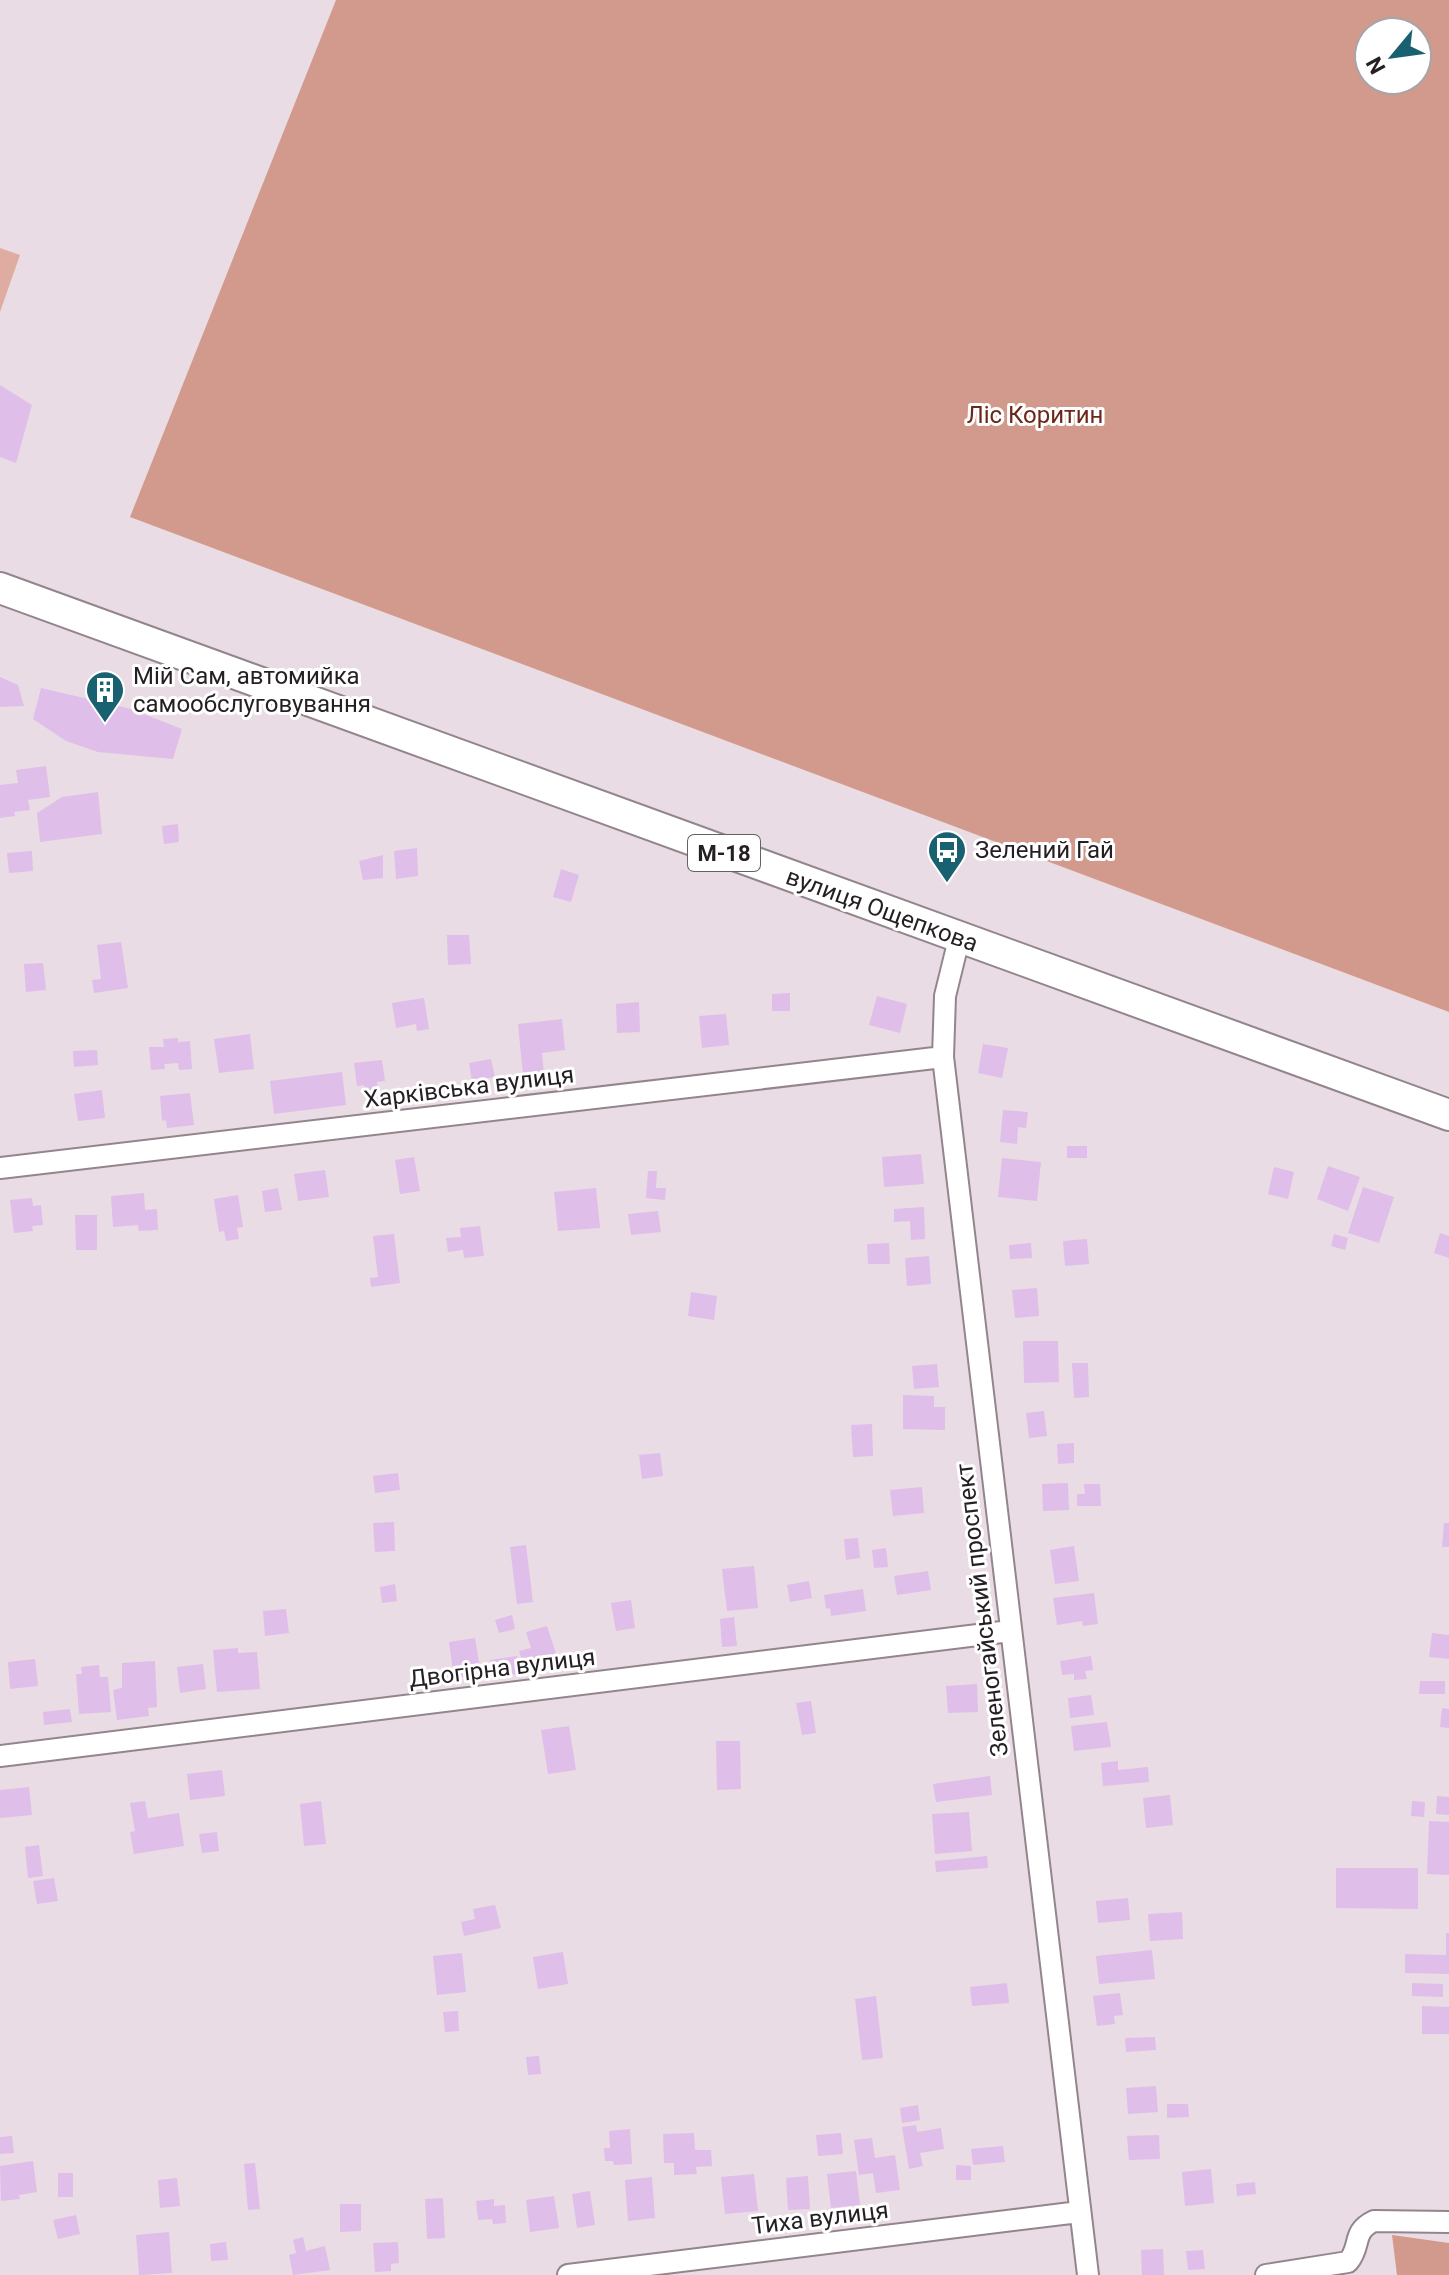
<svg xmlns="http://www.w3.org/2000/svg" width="1449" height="2275" viewBox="0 0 1449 2275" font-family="Roboto,sans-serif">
  <rect width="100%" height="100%" fill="#eadce4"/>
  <path fill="#dfaca1" d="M0,248L20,255L0,312Z"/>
  <path fill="#d29a8d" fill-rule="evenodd" d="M336,0H1449V1012L130,517ZM1417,32V80H1369V32Z
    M1392,2235L1449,2243V2275H1397Z"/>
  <path fill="#dfbeea" d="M0,385L32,405L16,463L0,457Z
    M0,677L18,685L24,706L0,707Z
    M41,688L131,709L182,729L173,759L98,752L66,741L33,719Z
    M46,766L50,797L28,800L30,810L14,812L15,816L0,818V785L18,783L16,770Z
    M98,792L102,834L40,842L37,813L62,797Z
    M178,824L179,842L164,844L162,826Z
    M417,848L418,876L396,879L394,851Z
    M32,851L33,871L9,873L7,853Z
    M383,855V878L363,880L359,861Z
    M561,869L579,875L571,902L553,897Z
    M447,935H469L471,964L448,965Z
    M121,942L128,988L94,993L92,980L101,979L97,945Z
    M43,963L46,990L26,992L24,964Z
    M790,993V1011H772V994Z
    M877,996L907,1004L900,1033L869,1025Z
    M424,998L429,1029L417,1031L416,1024L396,1028L392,1003Z
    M639,1002L640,1032L617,1033L616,1004Z
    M726,1014L729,1045L702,1048L699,1016Z
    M562,1019L565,1050L542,1053L544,1073L523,1075L518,1024Z
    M250,1034L254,1069L219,1073L214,1039Z
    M178,1038V1042L190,1041L192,1069L179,1070L178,1063L164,1064L165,1069L151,1070L149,1047H164L163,1039Z
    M983,1044L1008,1048L1002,1078L978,1073Z
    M97,1050L98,1065L74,1067L73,1051Z
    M491,1059L495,1077L472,1081L469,1063Z
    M382,1060L385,1081L377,1082L378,1091L366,1093L364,1085L357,1086L354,1063Z
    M342,1072L346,1105L274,1114L270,1081Z
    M102,1090L105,1118L78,1121L74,1094Z
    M190,1093L194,1125L167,1128L166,1120L162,1121L160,1096Z
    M1003,1110L1028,1112L1026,1128L1018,1127L1017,1144L1000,1142Z
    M1067,1146H1087V1158H1067Z
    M921,1154L924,1184L884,1187L882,1157Z
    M414,1157L420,1191L400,1194L395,1160Z
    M1002,1158L1041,1162L1037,1201L998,1197Z
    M1328,1166L1360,1177L1348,1211L1317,1199Z
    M1274,1167L1294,1172L1288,1199L1268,1194Z
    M325,1170L329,1197L298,1201L294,1174Z
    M648,1171H657L656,1188H666L665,1200L646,1198Z
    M1363,1187L1394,1197L1379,1243L1348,1233Z
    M278,1188L282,1210L265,1212L262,1191Z
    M596,1188L600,1228L558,1231L554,1192Z
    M144,1193L145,1210L157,1209L158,1230L139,1231L138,1225L113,1227L111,1196Z
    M238,1195L243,1227L237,1228L239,1239L226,1241L224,1231L219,1232L214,1199Z
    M32,1198L33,1206L41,1205L43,1225L32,1226L33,1231L14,1233L10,1200Z
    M924,1207L925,1239L911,1240L910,1221L894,1222V1209Z
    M658,1211L661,1232L631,1235L628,1214Z
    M75,1215H97V1250H76Z
    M480,1226L484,1256L464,1258L463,1250L448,1252L446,1238L461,1237L460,1228Z
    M1440,1233L1449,1236V1258L1434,1253Z
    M394,1234L400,1283L371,1287L370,1278L378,1277L373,1236Z
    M1334,1234L1348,1238L1345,1250L1331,1246Z
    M1087,1239L1089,1264L1065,1266L1063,1241Z
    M889,1243L890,1264H868L867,1244Z
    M1031,1243L1032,1258L1010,1259L1009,1245Z
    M929,1256L931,1284L907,1286L905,1258Z
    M1037,1288L1039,1316L1015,1318L1012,1290Z
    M691,1292L717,1296L714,1320L688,1316Z
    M1023,1341H1058L1059,1382L1024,1383Z
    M1072,1363H1088L1089,1397L1074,1398Z
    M937,1364L939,1387L914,1389L912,1366Z
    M903,1395L934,1396V1407H945V1430L903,1429Z
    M1044,1411L1047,1436L1029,1438L1026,1413Z
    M872,1424L873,1456L853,1457L851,1425Z
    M1074,1443V1463L1058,1464L1057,1444Z
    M660,1453L663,1476L642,1479L639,1455Z
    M398,1473L400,1490L375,1493L373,1476Z
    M1068,1483L1069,1510L1043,1511L1042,1484Z
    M1084,1484H1100L1101,1506H1077V1494H1085Z
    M922,1487L924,1513L893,1516L890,1490Z
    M394,1522L395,1551L375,1552L373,1523Z
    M1444,1523H1449V1547H1442Z
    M858,1538L860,1558L846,1560L844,1539Z
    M526,1545L533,1602L517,1604L510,1547Z
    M1074,1546L1079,1581L1055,1584L1050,1550Z
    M886,1548L888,1567L874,1568L872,1550Z
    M754,1566L758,1608L727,1611L722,1569Z
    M928,1571L931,1590L897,1595L894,1576Z
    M809,1581L812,1598L790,1602L787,1585Z
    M395,1584L397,1601L382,1603L380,1587Z
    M863,1589L866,1611L831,1616L830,1608L826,1609L824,1595Z
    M1094,1593L1098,1624L1083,1626L1082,1621L1057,1625L1053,1598Z
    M631,1600L635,1628L616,1631L611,1603Z
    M286,1609L289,1633L265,1636L263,1611Z
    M512,1615L515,1629L499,1633L495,1620Z
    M734,1617L737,1646L722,1647L720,1619Z
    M547,1626L558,1660L525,1670L519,1651L531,1648L526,1632Z
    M1432,1633L1449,1635V1659L1429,1657Z
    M475,1638L481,1674L454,1678L449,1642Z
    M238,1648V1653L257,1652L260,1689L217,1692L213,1650Z
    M517,1656L519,1674L493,1678L490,1660Z
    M1091,1656L1093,1670L1085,1671L1087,1679L1074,1680V1674L1062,1675L1060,1661Z
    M35,1659L38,1686L10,1689L8,1662Z
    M155,1661L157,1707L148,1708L149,1716L117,1720L113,1690L122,1688V1663Z
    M203,1664L206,1689L180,1693L177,1667Z
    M99,1665L100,1677H108L111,1712L79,1714L76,1674H82L81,1667Z
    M1420,1681H1445V1694H1419Z
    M977,1684L978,1712L948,1713L946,1686Z
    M1091,1695L1094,1715L1070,1718L1068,1698Z
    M811,1701L816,1733L802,1735L796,1703Z
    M1442,1708L1449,1709V1728L1440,1727Z
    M70,1709L72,1722L44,1725L43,1712Z
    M1107,1722L1111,1747L1074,1751L1071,1726Z
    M569,1726L576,1770L548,1774L541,1730Z
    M716,1741H740L741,1789L717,1790Z
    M1118,1761V1770L1148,1767L1149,1782L1103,1786L1101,1763Z
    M222,1770L225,1796L190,1800L187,1774Z
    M990,1776L992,1795L936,1802L933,1784Z
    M29,1787L32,1815L0,1818V1790Z
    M1170,1795L1173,1825L1146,1828L1143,1798Z
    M1437,1796L1449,1797V1815L1436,1814Z
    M145,1801L148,1818L179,1813L184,1846L134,1854L130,1832L135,1831L130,1803Z
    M321,1801L326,1844L304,1846L300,1804Z
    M1412,1801L1425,1802L1424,1817L1411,1816Z
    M969,1812L972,1851L935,1854L932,1814Z
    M1429,1821L1449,1822V1875L1427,1874Z
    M217,1832L219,1851L202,1853L199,1834Z
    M39,1845L43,1876L28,1878L25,1847Z
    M987,1856L988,1868L936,1872L935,1861Z
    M1336,1868H1418V1909L1336,1908Z
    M54,1878L58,1901L37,1904L33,1881Z
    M1128,1898L1130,1920L1098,1923L1096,1901Z
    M495,1905L501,1928L464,1936L461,1922L475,1919L473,1909Z
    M1182,1912L1183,1939L1150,1941L1148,1914Z
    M1446,1933H1449V1974L1405,1973V1954L1446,1955Z
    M1152,1950L1155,1979L1099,1984L1096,1956Z
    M563,1952L568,1984L538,1989L533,1957Z
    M462,1953L466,1992L437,1995L433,1956Z
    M1007,1983L1009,2003L972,2006L970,1987Z
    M1412,1983L1443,1984V1997L1412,1996Z
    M1120,1993L1123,2015L1114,2016L1115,2024L1097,2026L1093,1996Z
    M876,1996L883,2058L862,2060L855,1999Z
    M1422,2006L1449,2007V2034H1422Z
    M458,2011L459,2031L445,2032L443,2012Z
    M1155,2037L1156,2050L1126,2052L1125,2038Z
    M539,2056L541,2074L528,2075L526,2057Z
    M1156,2086L1158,2112L1128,2114L1126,2088Z
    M1167,2104H1188L1189,2117L1167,2118Z
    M918,2105L920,2120L902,2123L900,2108Z
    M916,2125L917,2132L941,2128L944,2149L920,2153L923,2166L909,2169L902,2127Z
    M630,2129L632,2164L614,2165L613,2161H605L604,2148H610L609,2131Z
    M694,2133L695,2150H711L712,2166L696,2167L697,2174L674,2175V2163H664L663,2134Z
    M841,2133L843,2154L818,2156L816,2135Z
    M1159,2135L1160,2159L1129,2160L1127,2136Z
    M12,2136L14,2153L0,2154V2137Z
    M872,2138L875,2158L895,2155L900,2190L876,2193L873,2173L859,2175L854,2140Z
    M1003,2146L1005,2162L973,2165L971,2149Z
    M33,2161L37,2192L19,2195L20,2199L1,2201L0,2166Z
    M255,2163L260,2209L248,2210L244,2164Z
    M956,2165L971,2166V2180H956Z
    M1211,2169L1214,2203L1185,2206L1182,2172Z
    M856,2171L860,2205L831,2208L827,2174Z
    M58,2173H73V2197H58Z
    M754,2174L758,2211L725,2214L721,2177Z
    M808,2176L810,2209L788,2210L786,2178Z
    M652,2177L655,2218L628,2221L625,2180Z
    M177,2178L180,2206L160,2208L158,2180Z
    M1255,2182L1256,2194L1237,2196L1236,2184Z
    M590,2191L595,2225L577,2228L572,2194Z
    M554,2196L559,2228L530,2232L526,2200Z
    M443,2198L445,2238L427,2239L425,2199Z
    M494,2199V2206L505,2205L506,2223L493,2224L492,2219L478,2220L476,2201Z
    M340,2204H361V2231L340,2232Z
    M76,2215L80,2234L58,2239L53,2220Z
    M169,2232L172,2273L139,2275L136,2235Z
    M303,2237L306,2251L325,2246L330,2270L293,2275L289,2255L296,2253L293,2240Z
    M226,2242L228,2260L211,2261L210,2244Z
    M398,2242L399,2263L391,2264V2271L375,2272L373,2243Z
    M1163,2249L1164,2275H1142L1141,2250Z
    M1203,2250L1205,2269L1188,2270L1186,2251Z"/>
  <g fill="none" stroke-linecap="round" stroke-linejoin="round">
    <defs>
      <path id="minor" d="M959,939L945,996L943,1057L1088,2275
        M0,1168L943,1057
        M0,1756L1010,1631
        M568,2275L1079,2212
        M1266,2275L1348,2262C1362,2246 1351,2232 1374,2221L1449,2222"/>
      <path id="highway" d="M0,588L1449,1115"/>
    </defs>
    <use href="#minor" stroke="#92858c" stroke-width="24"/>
    <use href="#highway" stroke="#92858c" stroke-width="34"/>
    <use href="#minor" stroke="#fff" stroke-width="20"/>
    <use href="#highway" stroke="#fff" stroke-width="30"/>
  </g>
  <defs>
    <symbol id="building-pin" viewBox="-11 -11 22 30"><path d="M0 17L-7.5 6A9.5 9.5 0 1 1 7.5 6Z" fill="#196071" stroke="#fff"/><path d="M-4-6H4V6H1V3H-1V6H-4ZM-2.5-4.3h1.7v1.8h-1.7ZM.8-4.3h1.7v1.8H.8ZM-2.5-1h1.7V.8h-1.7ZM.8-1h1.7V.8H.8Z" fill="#fff"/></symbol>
    <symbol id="bus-pin" viewBox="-11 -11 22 30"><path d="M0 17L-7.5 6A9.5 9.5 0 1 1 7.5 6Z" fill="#196071" stroke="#fff"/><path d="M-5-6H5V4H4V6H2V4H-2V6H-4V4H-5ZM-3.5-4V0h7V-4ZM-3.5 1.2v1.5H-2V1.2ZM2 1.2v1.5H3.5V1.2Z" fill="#fff"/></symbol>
  </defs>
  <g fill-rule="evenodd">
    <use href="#building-pin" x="83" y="668" width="44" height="60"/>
    <use href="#bus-pin" x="925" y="828" width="44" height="60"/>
  </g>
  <g text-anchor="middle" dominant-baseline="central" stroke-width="6" stroke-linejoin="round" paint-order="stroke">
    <rect fill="#fff" stroke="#666264" stroke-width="2" x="688" y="835" width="72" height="36" rx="6"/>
    <g font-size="22" font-weight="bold" fill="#241f22">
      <text x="724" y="853">М-18</text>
    </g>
    <g font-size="24" fill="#6b2719" stroke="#fff">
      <text x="1035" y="415">Ліс Коритин</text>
    </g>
    <g font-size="24" fill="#241f22" stroke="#fff" text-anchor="start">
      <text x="133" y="676">Мій Сам, автомийка<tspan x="133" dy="28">самообслуговування</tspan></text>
      <text x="975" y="850">Зелений Гай</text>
    </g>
    <g font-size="24" fill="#241f22" stroke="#fff">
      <text transform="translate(882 910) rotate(20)">вулиця Ощепкова</text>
      <text transform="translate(469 1087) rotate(-7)">Харківська вулиця</text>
      <text transform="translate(982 1610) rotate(-97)">Зеленогайський проспект</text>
      <text transform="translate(502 1668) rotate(-7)">Двогірна вулиця</text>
      <text transform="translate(820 2218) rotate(-7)">Тиха вулиця</text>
    </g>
  </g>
  <g transform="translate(1393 56) rotate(241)"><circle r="38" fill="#ffffff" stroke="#a7a5a7" stroke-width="2"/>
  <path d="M0-6L14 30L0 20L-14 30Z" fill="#196071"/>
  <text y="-12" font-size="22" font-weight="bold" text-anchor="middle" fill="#241f22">N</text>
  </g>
</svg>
